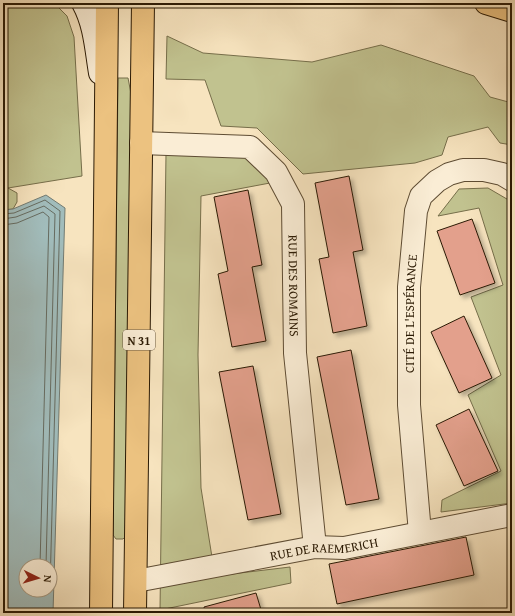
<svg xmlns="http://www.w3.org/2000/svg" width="515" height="616" viewBox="0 0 515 616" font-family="'Gentium Book Plus',serif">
  <defs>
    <filter id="shadow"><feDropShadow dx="3.5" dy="3.5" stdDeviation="2" flood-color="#0004"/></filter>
  </defs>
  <rect width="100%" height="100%" fill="#f7e4bf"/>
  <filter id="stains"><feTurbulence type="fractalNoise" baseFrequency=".005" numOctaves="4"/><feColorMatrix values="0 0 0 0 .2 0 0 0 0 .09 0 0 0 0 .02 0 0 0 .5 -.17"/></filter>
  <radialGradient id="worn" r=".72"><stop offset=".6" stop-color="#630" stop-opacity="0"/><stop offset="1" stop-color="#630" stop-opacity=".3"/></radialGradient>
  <path fill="#c1c28f" stroke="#766e4a" d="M3,3H54L67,16L74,37L82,176L8,188L17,193V202L13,209L3,210Z
    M167,36L203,53L312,62L381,45L474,76L490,97L512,103V145L500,143L488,127L448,137L442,155L415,163L303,174L257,128L221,126L205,80L166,79Z
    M118,78H128L132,99L126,536L123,539H116L113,535Z
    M166,153L248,155L270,177V183L201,196L198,355L201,488L215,576L290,567L291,583L160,610Z
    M488,188L512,202V503L441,512L442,500L501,471L468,395L501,375L471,297L503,285L479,208L438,216L459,189Z"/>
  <path fill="#a1bcbb" stroke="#727b72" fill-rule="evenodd" d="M46,195L65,208L53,613H3V210L13,209ZM26,566H50V590H26Z"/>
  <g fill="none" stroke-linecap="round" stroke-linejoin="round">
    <path stroke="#666b60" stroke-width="1" d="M3,214L14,213L45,200L60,211L50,588
      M3,219L16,217L44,206L55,214L46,566
      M3,225L17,223L43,212L49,217L40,566"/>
  </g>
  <path fill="#e3a08c" stroke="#2b1a04" filter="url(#shadow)" d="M349,176L363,250L353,252L367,326L333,333L319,259L329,257L315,183Z
    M248,190L262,265L252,267L266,341L232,347L218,274L228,271L214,197Z
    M472,219L495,283L460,295L437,231Z
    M464,316L492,378L459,393L431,332Z
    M351,350L379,499L346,505L317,357Z
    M253,366L281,514L248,520L219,372Z
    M469,409L498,471L464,486L436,425Z
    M466,537L474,575L337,604L329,564Z
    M256,593L262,613H205L204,607Z"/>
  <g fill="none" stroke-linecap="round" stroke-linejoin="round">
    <defs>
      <g id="street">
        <path id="s1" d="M141,143L250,147L276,172L293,204L295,353L315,547"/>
        <path id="s2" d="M420,533L409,405V287L416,211L421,196L437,181L449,174L463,170H484L502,174L512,180"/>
        <path id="s3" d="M136,581L315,547L344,548L512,515"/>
      </g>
      <path id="secondary" d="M83,3C95,25 96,49 100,73"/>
      <path id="primary" d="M101,613L107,3
        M135,613L143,3"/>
      <path id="highway" d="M486,3L512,11"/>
    </defs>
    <use href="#street" stroke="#5e4c33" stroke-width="24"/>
    <use href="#secondary" stroke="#2b1a04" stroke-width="24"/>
    <use href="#primary" stroke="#2b1a04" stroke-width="24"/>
    <use href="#highway" stroke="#2b1a04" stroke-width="24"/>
    <use href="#street" stroke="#faedd5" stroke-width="22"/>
    <use href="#secondary" stroke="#faedd5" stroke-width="22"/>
    <use href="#primary" stroke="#ecc280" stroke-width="22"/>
    <use href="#highway" stroke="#ecc280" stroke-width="22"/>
  </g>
  <g text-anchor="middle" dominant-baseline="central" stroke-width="3.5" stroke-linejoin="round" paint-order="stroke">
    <rect fill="#faedd5" stroke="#695943" stroke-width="1" x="123" y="330" width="32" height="20" rx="3"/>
    <g font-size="12" font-weight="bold" fill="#2b1a04">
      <text x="139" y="340">N 31</text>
    </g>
    <g font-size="13" fill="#2b1a04" stroke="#faedd5">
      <text stroke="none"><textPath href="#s1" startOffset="263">RUE DES ROMAINS</textPath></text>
      <text stroke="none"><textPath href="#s2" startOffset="220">CITÉ DE L'ESPÉRANCE</textPath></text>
      <text stroke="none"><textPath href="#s3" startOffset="191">RUE DE RAEMERICH</textPath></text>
    </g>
  </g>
  <rect width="515" height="616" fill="none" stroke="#f7e4bf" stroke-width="16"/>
  <rect x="4" y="4" width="507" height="608" fill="none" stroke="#2b1a04" stroke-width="2"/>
  <rect x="8" y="8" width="499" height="600" fill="none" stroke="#2b1a04"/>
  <g transform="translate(38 578) rotate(95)"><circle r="19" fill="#faedd5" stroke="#a79981"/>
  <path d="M0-3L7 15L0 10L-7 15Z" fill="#8f2418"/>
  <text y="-6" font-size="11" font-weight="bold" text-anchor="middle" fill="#2b1a04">N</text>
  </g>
  <rect width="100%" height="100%" filter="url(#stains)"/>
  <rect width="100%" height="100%" fill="url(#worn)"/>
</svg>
